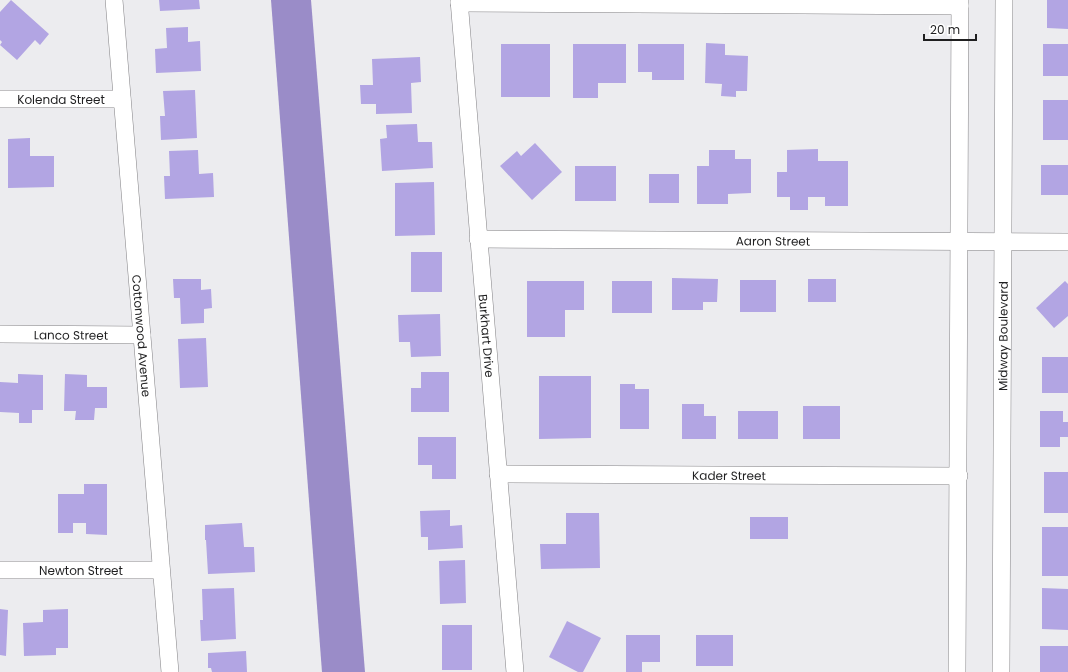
<svg xmlns="http://www.w3.org/2000/svg" width="1068" height="672" viewBox="0 0 1068 672" font-family="Poppins,sans-serif">
  <rect width="100%" height="100%" fill="#ececef"/>
  <path fill="#9a8cc8" d="M271,0H311L365,672H322Z"/>
  <path fill="#b2a5e3" d="M11,0L49,34L40,45L35,40L17,60L0,45L2,42L0,40V12Z
    M159,0H199L200,9L160,11Z
    M1047,0H1068V29L1047,28Z
    M188,27V42L200,41L201,71L156,73L155,49L167,48L166,28Z
    M706,43L725,44V55L748,56L747,91H736V97L721,96L722,84L705,83Z
    M501,44H550V97H501Z
    M573,44H626V83H598V98H573Z
    M638,44H684V80H652V72H638Z
    M1043,44H1068V76H1043Z
    M420,57L421,82L411,83L412,113L376,114V104H361L360,85H373L372,59Z
    M195,90L197,138L161,140L160,116H165L163,91Z
    M1043,100H1068V140H1043Z
    M417,124L418,142H432L433,168L382,171L380,139L387,138L386,125Z
    M30,138V156H54V187L8,188V139Z
    M535,143L562,172L532,200L500,166L517,151L521,156Z
    M818,149V161H848V206H825V197H808V210H790V197H777V172H787V150Z
    M198,150L199,174L213,173L214,197L165,199L164,176H170L169,151Z
    M709,150H735V159H751V193L728,194V204H697V166H709Z
    M1041,165H1068V195H1041Z
    M575,166H616V201H575Z
    M649,174H679V203H649Z
    M434,182L435,235L395,236V183Z
    M411,252H442V292H411Z
    M672,278L718,279L717,302H703V310H672Z
    M173,279H201V290L211,289L212,308L204,309V323L181,324L180,298H174Z
    M808,279H836V302H808Z
    M740,280H776V312H740Z
    M527,281H584V310H565V337H527Z
    M612,281H652V313H612Z
    M1065,281L1068,284V316L1054,328L1036,308Z
    M440,314L441,356L411,357L410,342H399L398,315Z
    M206,338L208,387L180,388L178,339Z
    M1042,357H1068V393H1042Z
    M421,372H449V412H411V388H421Z
    M18,374L43,375V410H32V423H19V413L0,412V382L18,383Z
    M65,374L87,375V387H107V408H95L94,420H75L76,411H64Z
    M539,376H591V438L539,439Z
    M620,384H635V389H649V429H620Z
    M682,404H704V416H716V439H682Z
    M803,406H840V439H803Z
    M738,411H778V439H738Z
    M1040,411H1063V422H1068V437H1060V447H1040Z
    M418,437H456V479H432V465H418Z
    M1044,472H1068V513H1044Z
    M84,484H107V535L86,534V523H73V533H58V494H84Z
    M450,510V526L462,525L463,548L428,550V537H421L420,511Z
    M566,513H599L600,568L541,569L540,544H566Z
    M750,517H788V539H750Z
    M242,523L244,547H254L255,572L208,574L206,540H205V525Z
    M1042,527H1068V576H1042Z
    M465,560L466,603L440,604L439,561Z
    M234,588L236,639L201,641L200,620H203L202,589Z
    M1042,588L1068,589V630L1042,629Z
    M0,609L8,610L6,656L0,655Z
    M68,609V648H56V655L24,656L23,623L43,622V610Z
    M567,621L601,638L583,672H578L549,657Z
    M442,625H472V670H442Z
    M626,635H660V662H642V672H626Z
    M696,635H733V666H696Z
    M1040,646H1068V672H1040Z
    M246,651L247,672H212L211,668H208V653Z"/>
  <g fill="none" stroke-linecap="round" stroke-linejoin="round">
    <defs>
      <g id="minor">
        <path id="s1" d="M114,0L170,672"/>
        <path id="s2" d="M459,0L515,672"/>
        <path d="M459,3L960,6"/>
        <path id="s3" d="M0,99H122"/>
        <path id="s4" d="M478,239L1068,242"/>
        <path id="s5" d="M0,334L142,335"/>
        <path id="s6" d="M498,474L959,476"/>
        <path id="s7" d="M0,570H161"/>
        <path d="M957,672L960,0"/>
        <path id="s8" d="M1001,672L1004,0"/>
      </g>
    </defs>
    <use href="#minor" stroke="#828184" stroke-width="18"/>
    <use href="#minor" stroke="#fff" stroke-width="17"/>
  </g>
  <g text-anchor="middle" dominant-baseline="central" stroke-width="4" stroke-linejoin="round" paint-order="stroke">
    <g font-size="12" fill="#1f1f20" stroke="#fff">
      <text stroke="none"><textPath href="#s3" startOffset="61">Kolenda Street</textPath></text>
      <text stroke="none"><textPath href="#s4" startOffset="295">Aaron Street</textPath></text>
      <text stroke="none"><textPath href="#s5" startOffset="71">Lanco Street</textPath></text>
      <text stroke="none"><textPath href="#s1" startOffset="337">Cottonwood Avenue</textPath></text>
      <text stroke="none"><textPath href="#s2" startOffset="337">Burkhart Drive</textPath></text>
      <text stroke="none"><textPath href="#s8" startOffset="336">Midway Boulevard</textPath></text>
      <text stroke="none"><textPath href="#s6" startOffset="231">Kader Street</textPath></text>
      <text stroke="none"><textPath href="#s7" startOffset="81">Newton Street</textPath></text>
    </g>
  </g>
  <path d="M924 34v6h52v-6" fill="none" stroke="#1f1f20" stroke-width="2"/>
  <text x="930" y="34" font-size="12" fill="#1f1f20" stroke="#ffffff" stroke-width="3" paint-order="stroke">20 m</text>
</svg>
